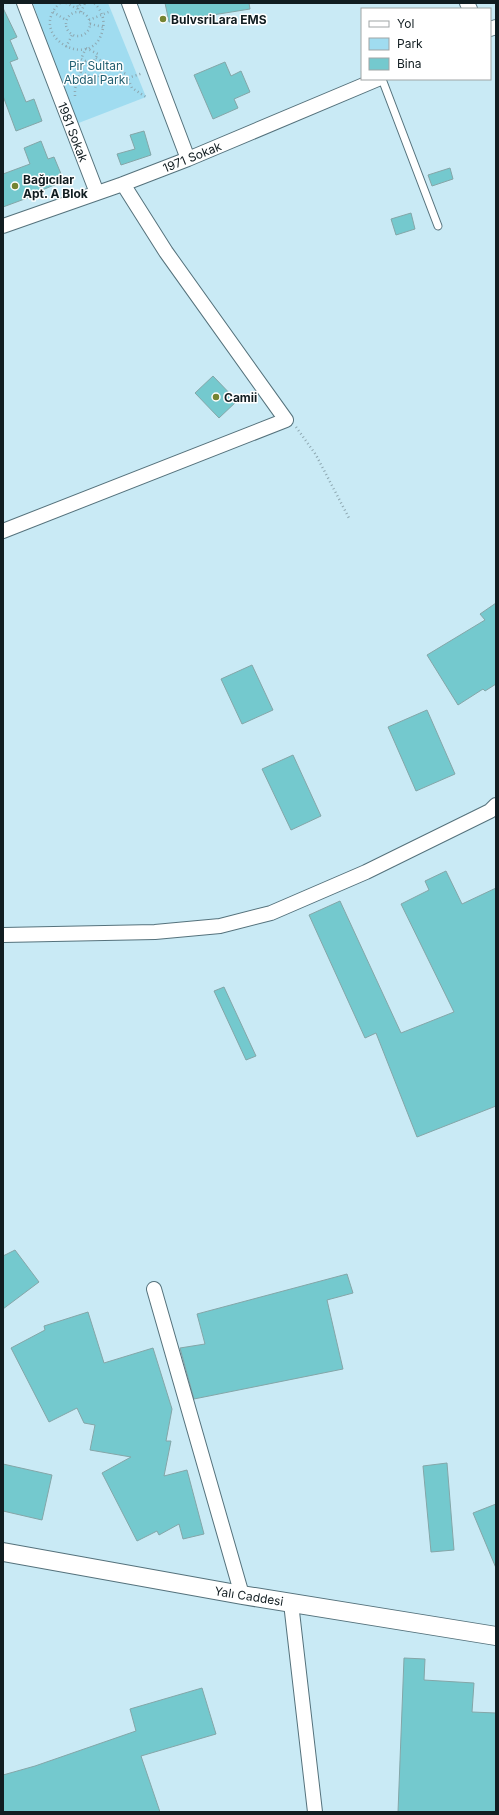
<svg xmlns="http://www.w3.org/2000/svg" width="499" height="1815" viewBox="0 0 499 1815" font-family="Inter,sans-serif">
  <rect width="100%" height="100%" fill="#c9eaf5"/>
  <path fill="#a0dcf0" d="M33,3H108L146,97L76,124Z"/>
  <path fill="#74c9ce" stroke="#84a6a8" d="M165,3H249L250,9L169,22Z
    M3,8L17,37L10,40L18,59L10,62L26,102L34,99L42,121L16,131L3,96Z
    M225,62L231,76L241,71L250,92L234,99L238,108L213,119L194,75Z
    M144,131L151,155L121,165L117,154L135,149L130,135Z
    M41,141L48,159L54,157L64,181L30,195V197L3,207V174L30,164L24,148Z
    M450,168L453,179L432,186L428,175Z
    M411,213L415,229L396,235L391,219Z
    M213,376L237,401L219,418L195,393Z
    M496,603V684L485,691L483,689L458,705L427,655L485,620L480,614Z
    M252,665L273,710L242,724L221,679Z
    M427,710L455,774L416,791L388,727Z
    M293,755L321,816L291,830L262,769Z
    M446,871L462,904L496,888V1106L417,1137L376,1033L365,1038L309,915L340,901L401,1033L454,1012L401,904L429,890L425,881Z
    M224,987L256,1056L246,1060L214,991Z
    M15,1250L39,1282L3,1309V1256Z
    M347,1274L353,1293L327,1300L343,1369L194,1399L180,1348L205,1344L197,1314Z
    M88,1312L104,1363L153,1348L172,1409L166,1441H171L164,1476L187,1470L204,1534L183,1539L179,1524L159,1535L157,1531L137,1541L102,1473L131,1457L90,1450L95,1425L84,1423L77,1408L49,1422L11,1348L45,1330L44,1326Z
    M447,1463L454,1550L431,1552L423,1466Z
    M3,1464L52,1475L42,1520L3,1511Z
    M496,1504V1568L473,1513Z
    M404,1658L425,1659L424,1680L474,1683L472,1712L496,1713V1812H398Z
    M202,1688L216,1734L141,1756L160,1812H3V1775L35,1766L136,1731L130,1709Z"/>
  <g fill="none" stroke-linecap="round" stroke-linejoin="round">
    <defs>
      <path id="service" d="M382,79L438,226"/>
      <path id="minor" d="M24,3L97,193
        M129,3L188,159
        M467,3L470,9
        M490,29L496,27
        M3,226L123,184L188,159L378,79
        M3,531L286,420L166,252L123,184
        M3,935L155,932L220,926L271,913L366,872L490,811L496,805
        M154,1289L242,1595
        M291,1603L315,1812"/>
      <path id="tertiary" d="M3,1552L242,1595L496,1636"/>
    </defs>
    <use href="#service" stroke="#55727c" stroke-width="9"/>
    <use href="#minor" stroke="#55727c" stroke-width="16"/>
    <use href="#tertiary" stroke="#55727c" stroke-width="20"/>
    <path stroke="#8da7b0" stroke-width="2.5" stroke-dasharray="1 3" stroke-linecap="butt" d="M60,3C24,36 95,75 103,28C105,19 101,9 94,3
      M66,3L78,9L77,3
      M78,9L81,3
      M66 24a12 12 0 1 1 24 0a12 12 0 1 1-24 0Z
      M53,12L66,20
      M81,12L85,3
      M89,20L111,11
      M90,24L103,27
      M66,47L72,35
      M86,48L98,54L92,64L81,59Z
      M96,58L126,74L132,88L146,97
      M81,72L97,79L109,64
      M128,78L143,73
      M75,96C74,84 81,71 86,61
      M296,427L316,455L350,520"/>
    <use href="#service" stroke="#fff" stroke-width="7"/>
    <use href="#minor" stroke="#fff" stroke-width="14"/>
    <use href="#tertiary" stroke="#fff" stroke-width="18"/>
  </g>
  <g fill="#758432" stroke="#fff" stroke-width="1.5">
    <circle cx="163" cy="19" r="4"/>
    <circle cx="15" cy="186" r="4"/>
    <circle cx="216" cy="397" r="4"/>
  </g>
  <g text-anchor="middle" dominant-baseline="central" stroke-width="3" stroke-linejoin="round" paint-order="stroke">
    <g font-size="12" font-weight="bold" fill="#111d21" stroke="#fff" text-anchor="start">
      <text x="171" y="19">BulvsriLara EMS</text>
      <text x="23" y="179">Bağıcılar<tspan x="23" dy="14">Apt. A Blok</tspan></text>
      <text x="224" y="397">Camii</text>
    </g>
    <g font-size="12" fill="#225f71" stroke="#fff">
      <text x="96" y="65">Pir Sultan<tspan x="96" dy="14">Abdal Parkı</tspan></text>
    </g>
    <g font-size="12" fill="#111d21" stroke="#fff">
      <text transform="translate(73 132) rotate(69)">1981 Sokak</text>
      <text transform="translate(192 157) rotate(-22)">1971 Sokak</text>
      <text transform="translate(249 1596) rotate(9)">Yalı Caddesi</text>
    </g>
  </g>
  <rect width="499" height="1815" fill="none" stroke="#111d21" stroke-width="8"/>
  <rect x="361" y="8" width="130" height="72" fill="#ffffff" stroke="#a0a5a6"/>
  <rect x="369" y="21" width="20" height="6" fill="#ffffff" stroke="#a0a5a6"/>
  <text x="397" y="28" font-size="12" fill="#111d21">Yol</text>
  <rect x="369" y="38" width="20" height="12" fill="#a0dcf0" stroke="#a0a5a6"/>
  <text x="397" y="48" font-size="12" fill="#111d21">Park</text>
  <rect x="369" y="58" width="20" height="12" fill="#74c9ce" stroke="#a0a5a6"/>
  <text x="397" y="68" font-size="12" fill="#111d21">Bina</text>
</svg>
